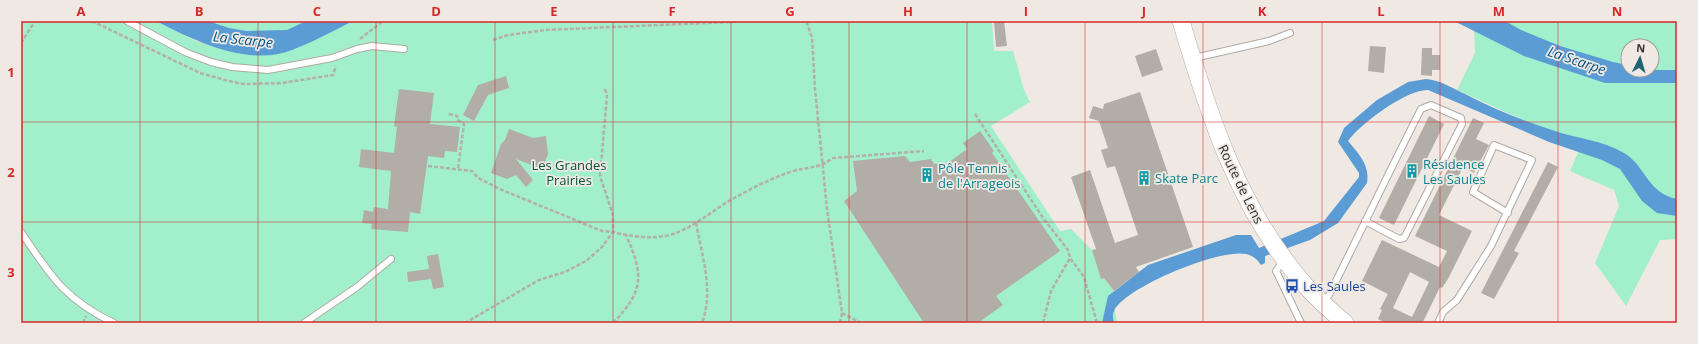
<svg xmlns="http://www.w3.org/2000/svg" width="1698" height="344" viewBox="0 0 1698 344" font-family="'Open Sans',sans-serif">
  <rect width="100%" height="100%" fill="#f0e9e3"/>
  <path fill="#a1efcb" fill-rule="evenodd" d="M21,21H156L196,41L228,51L291,50L353,21H992L994,51H1013L1024,90L1030,102L991,126L1060,231L1071,229L1092,250L1101,278H1104L1114,291L1110,295L1113,298L1117,323H21Z
    M208,21H307C301,24 294,29 287,30C265,34 228,31 208,21Z
    M1454,21H1677V239L1660,240L1626,306L1595,263L1619,206L1614,190L1570,171L1581,146L1457,90L1475,53L1474,29ZM1628,46H1652V70H1628Z"/>
  <path fill="#5a9cd3" d="M156,21H208L229,28L247,31L287,30L306,21H353C333,31 313,42 292,50C248,67 195,41 156,21Z
    M1454,21H1505L1521,30L1560,46L1613,62L1628,65V70H1677V83H1605L1524,56Z
    M1426,79C1440,80 1452,88 1465,94C1494,109 1524,121 1555,131C1578,139 1603,140 1624,153C1646,166 1647,193 1677,199V216L1657,213L1642,201L1620,169L1602,160L1549,142L1428,90C1407,89 1360,124 1348,141C1359,154 1370,165 1367,183L1338,223L1310,240L1265,256V263L1261,265C1258,260 1252,255 1246,254C1221,248 1125,287 1114,311C1112,315 1113,319 1114,323H1102L1108,296L1148,265L1236,235H1251L1259,248L1324,221L1359,177V173L1338,142L1344,128L1377,100L1408,82Z"/>
  <path fill="#b3ada7" fill-rule="evenodd" d="M994,21H1004L1007,46L996,47Z
    M1370,46L1386,47L1384,73L1368,71Z
    M1422,48H1432V55H1440V70H1432V76L1421,75Z
    M1156,49L1163,70L1142,77L1135,56Z
    M506,76L509,88L488,95L474,121L463,115L478,85Z
    M399,89L434,93L430,124L460,127L457,152L445,151L444,158L428,156L420,214L410,212L408,232L371,229L372,224L362,223L364,210L373,212L374,207L388,209L391,171L359,167L361,149L394,153L397,127L394,126Z
    M1140,92L1193,247L1136,267L1139,272L1114,291L1104,278L1101,279L1092,250L1096,249L1071,177L1090,170L1115,243L1138,235L1115,166L1107,168L1101,150L1108,148L1099,121L1089,118L1093,106L1103,109L1104,104Z
    M1429,116L1444,124L1394,225L1379,218Z
    M1473,118L1484,123L1476,139L1489,145L1474,173L1463,167L1439,215L1472,231L1448,279L1442,288L1440,287L1423,322L1425,323H1386L1378,319L1382,310L1380,309L1388,294L1362,281L1382,240L1439,267L1447,251L1415,236ZM1410,272L1429,282L1412,317L1393,308Z
    M509,129L533,138L546,136L548,154L542,169L516,159L533,180L526,187L516,175L507,179L491,173L501,144L505,140Z
    M980,131L994,151L992,153L1060,251L996,296L1003,305L978,323H924L844,201L857,191L853,161L905,156L910,162L931,159L934,164L948,163L967,149L963,143Z
    M1548,162L1558,167L1514,251L1519,253L1494,299L1481,293Z
    M438,254L444,287L433,289L431,279L408,282L407,272L429,269L427,256Z"/>
  <g fill="none" stroke-linecap="round" stroke-linejoin="round">
    <defs>
      <path id="service" d="M127,21L185,52L211,62L232,67L268,70L332,58L357,49L372,46L404,49
        M1194,58L1269,41L1290,33
        M21,232C50,275 65,300 114,323
        M1284,260L1276,271L1301,323
        M1324,303L1329,295C1360,233 1390,170 1421,109L1431,105L1461,118L1462,124L1404,238L1399,239L1365,221
        M304,323L357,287L391,259
        M1438,323L1443,312L1457,300L1491,246L1532,160L1494,145L1473,192L1508,213"/>
      <path id="secondary" d="M1181,21C1209,116 1239,210 1305,285C1317,299 1331,311 1345,323"/>
    </defs>
    <use href="#service" stroke="#b0aaa4" stroke-width="8"/>
    <use href="#secondary" stroke="#b0aaa4" stroke-width="18"/>
    <path stroke="#b5afab" stroke-width="2.5" stroke-dasharray="4 2" stroke-linecap="butt" d="M92,21L200,73L229,81L243,84L282,83L333,75L336,66
      M241,21H252
      M800,21L807,23L812,38L815,89L827,209L842,313L840,323
      M360,39L383,21
      M493,40L508,35L545,30L752,21
      M21,43L35,21
      M605,89L607,96L600,176L613,215V232C629,236 648,239 665,236C692,231 715,207 740,195C756,186 773,178 790,172C808,166 817,170 833,158L924,151
      M449,114L457,116L458,120L464,124L458,169
      M975,114L1043,218L1068,250L1070,258L1084,277L1097,323
      M428,166L472,171L478,178L502,190L602,231L613,232L601,248L586,261L565,272L539,280L465,323
      M696,223C702,256 714,291 702,323
      M842,313L861,323
      M83,323L86,316
      M613,323C644,291 644,275 626,235
      M1043,323L1051,291L1070,258"/>
    <use href="#service" stroke="#fff" stroke-width="6"/>
    <use href="#secondary" stroke="#fff" stroke-width="17"/>
  </g>
  <path fill="none" stroke="#d62828" stroke-width="1" stroke-opacity="0.55" d="M140,21V323M258,21V323M376,21V323M495,21V323M613,21V323M731,21V323M849,21V323M967,21V323M1085,21V323M1203,21V323M1322,21V323M1440,21V323M1558,21V323M21,122H1677M21,222H1677"/>
  <defs>
    <symbol id="building-bare" viewBox="-9 -9 18 18"><path d="M-4-6H4V6H1V3H-1V6H-4ZM-2.5-4.3h1.7v1.8h-1.7ZM.8-4.3h1.7v1.8H.8ZM-2.5-1h1.7V.8h-1.7ZM.8-1h1.7V.8H.8Z" fill="#0f9aa8" stroke="#f0e9e3" stroke-width="2.5" paint-order="stroke"/></symbol>
    <symbol id="bus-bare" viewBox="-9 -9 18 18"><path d="M-5-6H5V4H4V6H2V4H-2V6H-4V4H-5ZM-3.5-4V0h7V-4ZM-3.5 1.2v1.5H-2V1.2ZM2 1.2v1.5H3.5V1.2Z" fill="#1a4fb4" stroke="#f0e9e3" stroke-width="2.5" paint-order="stroke"/></symbol>
  </defs>
  <g fill-rule="evenodd">
    <use href="#building-bare" x="1402" y="161" width="20" height="20"/>
    <use href="#building-bare" x="917" y="165" width="20" height="20"/>
    <use href="#building-bare" x="1134" y="168" width="20" height="20"/>
    <use href="#bus-bare" x="1282" y="276" width="20" height="20"/>
  </g>
  <g text-anchor="middle" dominant-baseline="central" stroke-width="3.5" stroke-linejoin="round" paint-order="stroke">
    <g font-size="13" fill="#0d838f" stroke="#f0e9e3" text-anchor="start">
      <text x="1423" y="164">Résidence<tspan x="1423" dy="15">Les Saules</tspan></text>
      <text x="938" y="168">Pôle Tennis<tspan x="938" dy="15">de l'Arrageois</tspan></text>
      <text x="1155" y="178">Skate Parc</text>
    </g>
    <g font-size="13" fill="#055339" stroke="#f0e9e3">
      <text x="569" y="165">Les Grandes<tspan x="569" dy="15">Prairies</tspan></text>
    </g>
    <g font-size="13" fill="#312e2c" stroke="#f0e9e3">
      <text transform="translate(1241 184) rotate(64)">Route de Lens</text>
    </g>
    <g font-size="13" fill="#164399" stroke="#f0e9e3" text-anchor="start">
      <text x="1303" y="286">Les Saules</text>
    </g>
    <g font-size="14" font-style="italic" fill="#005487" stroke="#f0e9e3">
      <text transform="translate(243 39) rotate(6)">La Scarpe</text>
      <text transform="translate(1577 60) rotate(19)">La Scarpe</text>
    </g>
  </g>
  <rect width="1698" height="344" fill="none" stroke="#f0e9e3" stroke-width="44"/>
  <g transform="translate(1640 58) rotate(5)"><circle r="19" fill="#f0e9e3" stroke="#a49e9a"/>
  <path d="M0-3L7 15L0 10L-7 15Z" fill="#226277"/>
  <text y="-6" font-size="11" font-weight="bold" text-anchor="middle" fill="#312e2c">N</text>
  </g>
  <rect x="22" y="22" width="1654" height="300" fill="none" stroke="#d62828" stroke-width="1.5"/>
  <g font-size="13" text-anchor="middle" font-weight="bold" fill="#d62828">
    <text x="81" y="16">A</text>
    <text x="199" y="16">B</text>
    <text x="317" y="16">C</text>
    <text x="436" y="16">D</text>
    <text x="554" y="16">E</text>
    <text x="672" y="16">F</text>
    <text x="790" y="16">G</text>
    <text x="908" y="16">H</text>
    <text x="1026" y="16">I</text>
    <text x="1144" y="16">J</text>
    <text x="1262" y="16">K</text>
    <text x="1381" y="16">L</text>
    <text x="1499" y="16">M</text>
    <text x="1617" y="16">N</text>
    <text x="11" y="77">1</text>
    <text x="11" y="177">2</text>
    <text x="11" y="277">3</text>
  </g>
</svg>
